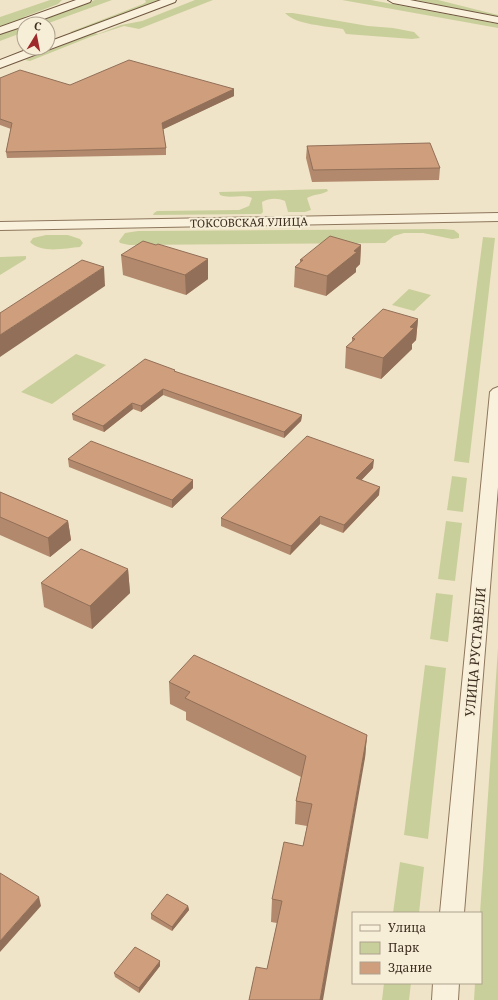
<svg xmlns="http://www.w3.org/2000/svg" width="498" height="1000" viewBox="0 0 498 1000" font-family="'Noto Serif',serif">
  <rect width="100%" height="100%" fill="#f0e4c8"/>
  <path fill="#c9cf9b" d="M50,0H62L58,4L24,17L27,18L0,27V17Z
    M95,0H112L46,24H29Z
    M145,0H159L74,33L70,32L143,4L146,2Z
    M195,0H213L139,29L124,26L90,37L30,61L25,60L94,33L98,34L121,25L142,21Z
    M342,0H371L498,24V28Z
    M416,0H438L498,15V17Z
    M285,13H293L368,26L393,28L414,32L420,38L412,39L346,34L343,29C327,26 296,25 285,13Z
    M24,26V32L0,41V34Z
    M327,189L328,191C321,195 314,194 307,198L311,210L305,212H288L285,201C277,198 270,198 262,202L263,212L261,214L153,215L154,213L157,211L239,210L249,206L252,198C242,194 229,199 220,195L219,192Z
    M444,229L454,230L459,234V238L452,239L423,233H404L394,236L385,243L129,245L120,243L119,241L125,233L138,231Z
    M46,235H68L80,239L83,243L80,247C66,248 41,254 30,242L33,238Z
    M483,237L495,238L469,463L454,461Z
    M26,256V259L0,275V257Z
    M409,289L431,295L414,311L392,305Z
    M76,354L106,365L52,404L21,392Z
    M452,476L467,478L463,512L447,510Z
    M446,521L462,523L455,581L438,579Z
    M436,593L453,595L448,642L430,639Z
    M498,648V1000H474L475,983H481L480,913Z
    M425,665L446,668L428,839L404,835Z
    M400,862L424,867L419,913H393Z
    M384,983H411L409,1000H382Z"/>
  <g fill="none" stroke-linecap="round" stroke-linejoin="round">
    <defs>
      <path id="street" d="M498,213V221L0,230V222Z
        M498,387V487L464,913H440L490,392L493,389Z
        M433,983H459L458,1000H432Z"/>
      <path id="secondary" d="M76,0H91L90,2L30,24H24V26L0,34V27Z
        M161,0H176L175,2L0,68V60L31,48H48V42Z
        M388,0H410L498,17V23L393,3Z"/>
    </defs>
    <use href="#street" stroke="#8d765c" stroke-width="2"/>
    <use href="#secondary" stroke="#6f573f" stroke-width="2"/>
    <use href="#street" fill="#faf1dc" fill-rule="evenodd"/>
    <use href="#secondary" fill="#faf1dc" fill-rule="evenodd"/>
  </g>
  <path fill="#b2896c" d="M0,78L70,85L234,89V96L163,129L166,148V155L7,158L6,152L11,129L0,125Z
    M307,146L440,168L439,180L312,182L306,158Z
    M156,245L208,259V279L186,295L123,275L121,255Z
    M361,245L360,264L356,268V272L326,296L294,287L295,267L300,263V260Z
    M418,319L416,340L412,344V349L381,379L345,368L346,347L352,342V338Z
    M175,372L302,415L301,421L284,438L163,395L141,412L133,409L104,432L73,420L72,414Z
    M68,459L193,480V488L172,508L69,467Z
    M373,468L361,480L379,495L343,533L320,524L290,555L221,526V518Z
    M0,492L68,521L71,540L50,557L0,535Z
    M128,569L130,593L92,629L44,607L41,583Z
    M169,682L367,735L365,758L267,969L277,923L271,922L272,899L303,846L307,826L295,824L296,801L301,777L186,720V712L170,704Z
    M188,906L189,910L172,931L151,919V914Z
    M160,966L139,993L115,977L114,973Z"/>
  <path fill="#916f58" d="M234,89V96L162,130V123Z
    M361,245L360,264L356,268V272L326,296L327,276L354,251Z
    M208,259V279L186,295L185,275Z
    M104,267L105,286L0,357V335Z
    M418,319L416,340L412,344V349L381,379L383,358L410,327Z
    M163,389V395L141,412V406Z
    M132,403L133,409L104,432L103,426Z
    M302,415L301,421L284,438V432Z
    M374,460L373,468L356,486V478Z
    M193,480V488L172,508V500Z
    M380,487L379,495L343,533L344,525Z
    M320,516V524L290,555L291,546Z
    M68,521L71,540L50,557L48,538Z
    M128,569L130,593L92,629L90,606Z
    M367,735L365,758L323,1000H320Z
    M39,897L41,906L0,952V941Z
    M188,906L189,910L172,931V927Z
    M160,961V966L139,993V988Z"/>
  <path fill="#cf9f7d" stroke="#916f58" d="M129,60L234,89L162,123L166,148L6,152L12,123L0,119V78L20,70L70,85Z
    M430,143L440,168L313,170L307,146Z
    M330,236L361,245L354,251L357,252L327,276L295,267L303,260H300Z
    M143,241L156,245L158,244L208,259L185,275L121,255Z
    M82,260L104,267L0,335V313Z
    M383,309L418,319L410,327L414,328L383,358L346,347L355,339L352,338Z
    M145,359L175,370L174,371L302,415L284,432L163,389L141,406L132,403L103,426L72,414Z
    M307,436L374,460L356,478L380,487L344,525L320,516L291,546L221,518Z
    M91,441L193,480L172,500L68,459Z
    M0,492L68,521L48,538L0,517Z
    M81,549L128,569L90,606L41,583Z
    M194,655L367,735L320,1000H249L256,967L267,969L282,901L272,899L284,842L303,846L312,804L296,801L306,756L185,698L190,692L169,682Z
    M0,873L39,897L0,941Z
    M167,894L188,906L172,927L151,914Z
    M135,947L160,961L139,988L114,973Z"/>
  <g text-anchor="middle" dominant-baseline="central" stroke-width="4" stroke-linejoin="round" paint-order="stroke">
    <g font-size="11" fill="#3d2e20" stroke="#f7eed8">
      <text transform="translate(249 222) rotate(-1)">ТОКСОВСКАЯ УЛИЦА</text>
    </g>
    <g font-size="13" fill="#3d2e20" stroke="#f7eed8">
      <text transform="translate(475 652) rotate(-85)">УЛИЦА РУСТАВЕЛИ</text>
    </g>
  </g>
  <rect x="352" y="912" width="130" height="72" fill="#f7eed8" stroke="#ada18e"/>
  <rect x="360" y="925" width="20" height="6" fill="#faf1dc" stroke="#ada18e"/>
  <text x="388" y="932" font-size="12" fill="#3d2e20">Улица</text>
  <rect x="360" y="942" width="20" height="12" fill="#c9cf9b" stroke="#ada18e"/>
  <text x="388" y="952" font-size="12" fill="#3d2e20">Парк</text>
  <rect x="360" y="962" width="20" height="12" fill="#cf9f7d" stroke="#ada18e"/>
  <text x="388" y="972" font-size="12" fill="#3d2e20">Здание</text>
  <g transform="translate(36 36) rotate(10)"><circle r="19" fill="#f7eed8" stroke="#ada18e"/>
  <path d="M0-3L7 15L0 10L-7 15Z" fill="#9e2a2b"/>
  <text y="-6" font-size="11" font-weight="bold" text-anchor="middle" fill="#3d2e20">С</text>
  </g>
</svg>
